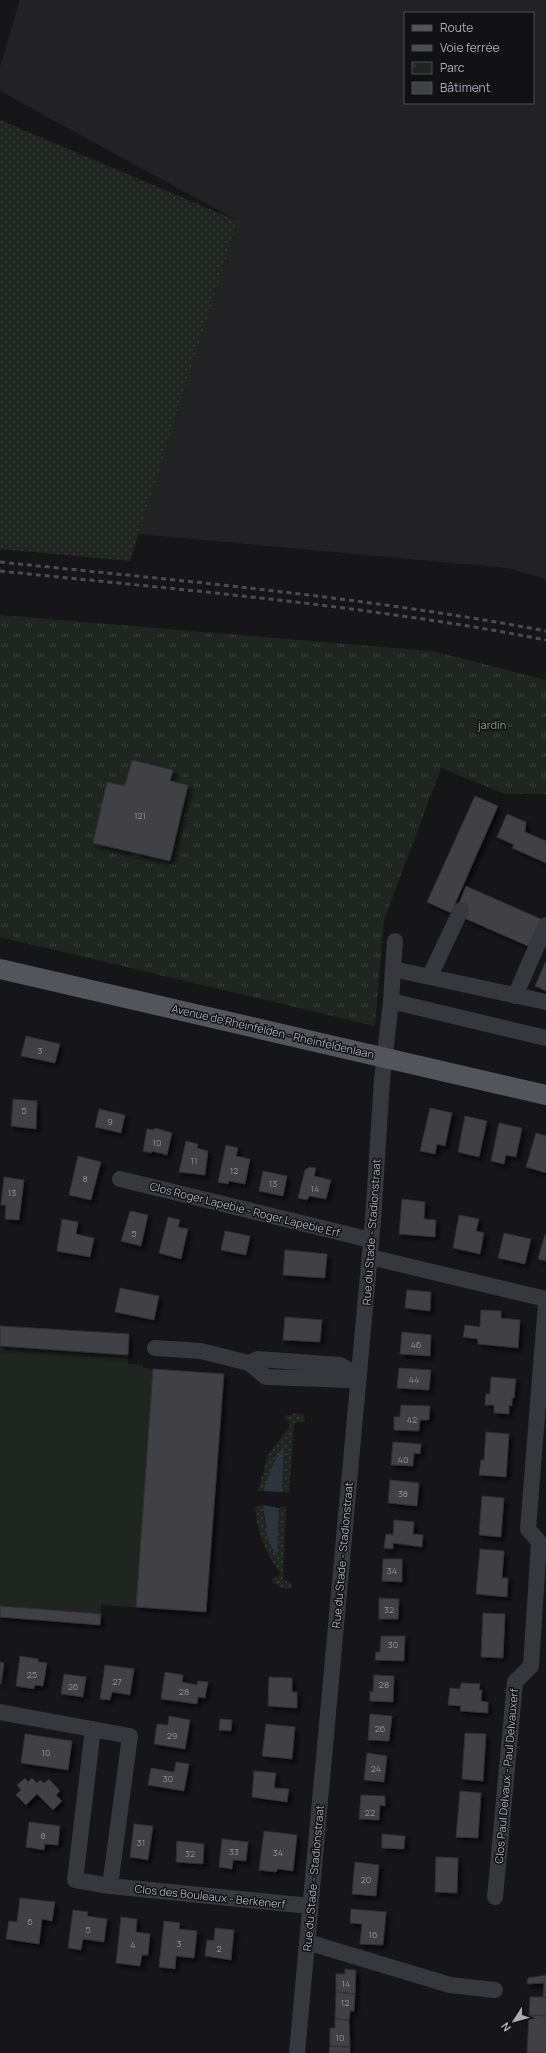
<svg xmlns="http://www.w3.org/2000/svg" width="546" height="2053" viewBox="0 0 546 2053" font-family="Manrope,sans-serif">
  <defs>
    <pattern id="grass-dots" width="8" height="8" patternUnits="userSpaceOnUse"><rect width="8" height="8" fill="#1e261f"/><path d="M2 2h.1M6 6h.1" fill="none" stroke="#3c433d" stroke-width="1.8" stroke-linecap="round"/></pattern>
    <pattern id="park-tufts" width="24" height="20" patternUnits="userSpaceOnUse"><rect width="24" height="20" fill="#1e261f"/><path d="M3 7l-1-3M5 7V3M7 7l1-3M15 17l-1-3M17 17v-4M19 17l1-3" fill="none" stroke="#3c433d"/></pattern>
    <filter id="shadow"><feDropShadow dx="3.5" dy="3.5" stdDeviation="2" flood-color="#0009"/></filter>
  </defs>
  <rect width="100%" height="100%" fill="#161618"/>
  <path fill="#222225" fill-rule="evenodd" d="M20,0H546V579L507,568L138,534L238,221L0,91V67ZM405,13H533V103H405Z"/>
  <path fill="url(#grass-dots)" d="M0,120L238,221L130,561L0,549Z
    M297,1413L304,1415L305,1421L294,1423L289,1493L282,1492L284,1446L263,1491H258L268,1455L290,1426L285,1416Z
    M263,1505L265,1525L277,1555L279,1508L286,1506L283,1580L292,1583L291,1589L282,1588L271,1581L281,1573C265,1554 257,1532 255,1507Z"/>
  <path fill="url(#park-tufts)" d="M0,615L432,651L546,680V794H505L441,768L384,920L375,1026L0,937Z"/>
  <path fill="#1e261f" d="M0,1326L129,1334L128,1364L143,1365V1368L153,1369L224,1374L206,1612L101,1605L100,1625L0,1617Z"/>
  <path fill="#2c353c" d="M284,1445L282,1492L263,1491L274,1462Z
    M263,1505L279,1508L277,1556L268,1541Z"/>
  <path fill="#404145" stroke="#303034" filter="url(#shadow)" d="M132,760L173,770L170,781L188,785L170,861L93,843L107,782L125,786Z
    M475,796L498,806L451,913L427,902Z
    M507,814L526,822L525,832L546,841V863L512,848L514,845L497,837Z
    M466,886L543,920L530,947L464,918L457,908Z
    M546,961V991L535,986Z
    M26,1036L60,1044L55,1063L21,1056Z
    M13,1099L37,1101L36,1129L11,1126Z
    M430,1108L452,1113L445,1146L437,1144L435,1154L420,1151Z
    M99,1109L125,1115L121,1133L95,1127Z
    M465,1116L487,1121L479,1157L458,1152Z
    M499,1123L522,1128L516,1157L506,1155L504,1164L491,1161Z
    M155,1128L172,1133L167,1155L152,1151L151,1153L143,1151L147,1129L154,1130Z
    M536,1133L546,1136V1173L526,1167Z
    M186,1141L198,1144L197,1148L208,1151L205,1175L179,1172Z
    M226,1145L238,1148L236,1156L250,1159L245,1184L229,1181L228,1184L218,1182Z
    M78,1156L101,1162L91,1200L69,1195Z
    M310,1167L316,1168L314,1176L331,1180L326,1199L309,1196L307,1200L298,1198L305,1170Z
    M263,1171L287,1176L283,1196L259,1191Z
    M4,1177L24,1180L19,1220L5,1219L6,1205H1Z
    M402,1199L425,1202L424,1219L436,1220L435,1237L399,1234Z
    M130,1211L148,1215L141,1246L121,1241Z
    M459,1215L479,1219L476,1231L484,1233L480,1254L453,1248Z
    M168,1217L180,1220L178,1227L188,1229L181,1259L159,1253Z
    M62,1219L78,1222L76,1234L94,1238L90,1257L57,1251Z
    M225,1231L250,1236L246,1255L221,1250Z
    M504,1233L531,1239L525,1264L498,1258Z
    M545,1235H546V1261L538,1259Z
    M285,1250L327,1254L325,1278L283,1275Z
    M120,1288L159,1296L154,1320L115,1312Z
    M407,1290L431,1292L430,1311L405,1308Z
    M481,1310L501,1311V1318L520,1320L518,1348L478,1344V1339L463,1337L465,1325L480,1327Z
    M285,1317L322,1320L320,1342L283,1340Z
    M0,1326L129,1334L128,1355L0,1346Z
    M402,1332L431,1335L430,1356L400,1354Z
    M399,1368L431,1370L429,1390L397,1388Z
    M153,1369L224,1374L206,1612L136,1607Z
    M491,1377L516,1379L514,1398H512V1406L509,1405V1414L494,1413V1405H485L486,1394H490Z
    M401,1405L430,1406L429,1420H420L419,1431L394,1430V1417H400Z
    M486,1432L509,1434L506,1477L479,1475L481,1460H484Z
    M393,1442L421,1444L420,1454L414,1453L413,1466L391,1465Z
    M390,1480L419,1483L417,1506L388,1503Z
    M482,1496L504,1498L501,1537L479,1535Z
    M394,1520L414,1522L413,1534L423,1535L422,1547L393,1543V1549L384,1548L386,1534L393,1535Z
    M480,1549L504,1551L502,1578H508L507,1597L476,1594Z
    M383,1559H402V1582L382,1581Z
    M379,1598L399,1599L398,1619H379Z
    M0,1606L101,1614L100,1625L0,1617Z
    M483,1613L505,1614L503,1658L481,1657Z
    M381,1636H405L404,1661L375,1660L376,1652H380Z
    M20,1656L38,1659V1662L47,1663L43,1686L35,1685L34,1689L16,1686Z
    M0,1662L4,1663L1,1684H0Z
    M105,1665L134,1669L130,1695L112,1692L110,1700L100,1699Z
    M165,1672L183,1675L182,1682L197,1685L198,1681L208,1682L205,1698L198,1697L197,1704L161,1699Z
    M64,1674L86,1677L83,1697L61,1694Z
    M374,1675L394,1676L393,1702L370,1701V1691L373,1692Z
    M269,1677L292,1678V1692H297V1708L268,1706Z
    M461,1683L480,1684L479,1690H482L481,1701L488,1702V1713L460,1711L461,1706L448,1705L450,1688L460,1689Z
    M370,1714L392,1716L389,1741L368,1740Z
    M169,1716L190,1720L185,1749L154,1744L157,1724L168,1725Z
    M220,1719L232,1720L231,1731L219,1730Z
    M266,1724L295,1727L292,1759L262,1756Z
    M465,1733L486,1734L483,1781L462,1779Z
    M25,1734L72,1741L68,1770L21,1763Z
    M367,1753L387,1756L384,1782L364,1780Z
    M176,1762L189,1764L184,1791L148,1785L151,1768L174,1772Z
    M254,1771L276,1773L274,1788L289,1789L287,1802L252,1797Z
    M25,1778L28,1782L32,1778L37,1783L40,1780L44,1783L49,1779L60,1791L56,1795L62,1801L53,1810L37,1794L26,1805L16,1795L21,1790L17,1785Z
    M460,1791L481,1793L478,1838L456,1837Z
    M361,1795L385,1796V1806L380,1805L379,1820L359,1819Z
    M29,1822L60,1826L58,1845L45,1844L44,1850L26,1847Z
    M134,1824L153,1826L148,1860L130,1857Z
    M264,1831L297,1835L293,1871L278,1869L276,1872L259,1870Z
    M382,1834L405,1836L404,1849L382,1848Z
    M222,1839L248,1842L246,1861L233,1860L232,1869L219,1867Z
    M177,1841L204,1844L203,1864L176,1862Z
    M436,1857L458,1858L457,1893L435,1892Z
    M355,1862L379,1865L376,1896L352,1894Z
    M20,1898L55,1902L52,1921L42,1919L39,1944L6,1939L9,1921L17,1922Z
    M351,1909L386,1912L383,1945L360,1944L362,1924L350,1923Z
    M73,1910L88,1912L87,1916L107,1919L104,1942L83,1939L81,1950L68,1948Z
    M121,1917L137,1919L136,1932L150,1934L148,1955H142L140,1966L116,1963Z
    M164,1921L180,1923L179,1929L197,1931L194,1958L176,1956L175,1969L159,1967Z
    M215,1928L234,1930L231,1960L205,1956L207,1940L214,1941Z
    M345,1969L356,1970L355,1994L336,1992V1974H345Z
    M546,1975V1997H543L544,1983L527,1984L528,1978Z
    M336,1992L355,1994L354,2011H350L349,2020L335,2019Z
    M530,1997H546V2016L529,2015Z
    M529,2015L546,2016V2053H527Z
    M335,2019L349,2020L350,2047L330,2046V2028H335Z
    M330,2046L350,2047V2053H329Z"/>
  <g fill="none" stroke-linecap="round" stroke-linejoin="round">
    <path stroke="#37383d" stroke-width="16" d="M395,941L393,969L546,1002
      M430,976L461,910
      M515,996L546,925
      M391,1001L393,969
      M120,1179L371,1240
      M370,1257L546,1299
      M155,1348L201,1351L249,1363
      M258,1359L340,1365L359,1376L349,1380L266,1377L249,1363Z
      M0,1712L130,1736L110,1886
      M93,1729L75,1880L110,1886L310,1906
      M495,1897L515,1682L531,1666L539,1542L528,1529L546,1303
      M307,1942L450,1985L495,1990
      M297,2053L373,1220L382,1080L391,1001L546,1038"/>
    <path stroke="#53555c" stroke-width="20" d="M0,969L546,1095"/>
    <path stroke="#4a4c52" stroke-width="3" stroke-dasharray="5 4" stroke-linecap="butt" d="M0,562C182,581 366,597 546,631
      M0,571C182,590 366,605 546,640"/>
  </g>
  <g text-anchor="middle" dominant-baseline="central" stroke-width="3" stroke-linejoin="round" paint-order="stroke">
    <g font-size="9" fill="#8e929b">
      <text x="140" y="815">121</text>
      <text x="40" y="1050">3</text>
      <text x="24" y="1110">5</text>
      <text x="110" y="1121">9</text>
      <text x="157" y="1142">10</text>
      <text x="194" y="1160">11</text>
      <text x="234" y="1170">12</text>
      <text x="85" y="1178">8</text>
      <text x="273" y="1183">13</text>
      <text x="315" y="1188">14</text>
      <text x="12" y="1192">13</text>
      <text x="134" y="1233">5</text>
      <text x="416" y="1344">46</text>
      <text x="414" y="1379">44</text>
      <text x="412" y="1419">42</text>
      <text x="403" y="1459">40</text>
      <text x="403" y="1493">38</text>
      <text x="392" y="1570">34</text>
      <text x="389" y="1609">32</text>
      <text x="393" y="1644">30</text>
      <text x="32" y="1674">25</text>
      <text x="117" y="1681">27</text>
      <text x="384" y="1684">28</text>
      <text x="73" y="1686">26</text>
      <text x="184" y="1691">28</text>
      <text x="380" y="1728">26</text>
      <text x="172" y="1735">29</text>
      <text x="46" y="1752">10</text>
      <text x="376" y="1768">24</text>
      <text x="168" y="1778">30</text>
      <text x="370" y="1812">22</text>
      <text x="43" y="1835">8</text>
      <text x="141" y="1842">31</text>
      <text x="234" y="1851">33</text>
      <text x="278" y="1852">34</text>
      <text x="190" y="1853">32</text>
      <text x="366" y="1879">20</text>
      <text x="30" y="1921">6</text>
      <text x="88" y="1929">5</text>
      <text x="373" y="1934">16</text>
      <text x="179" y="1943">3</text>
      <text x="133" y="1944">4</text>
      <text x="219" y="1948">2</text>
      <text x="346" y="1983">14</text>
      <text x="345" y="2002">12</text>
      <text x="340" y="2037">10</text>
    </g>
    <g font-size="11" fill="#7fa381" stroke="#111113">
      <text x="492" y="724">jardin</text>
    </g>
    <g font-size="11" fill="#a8adb8" stroke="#111113">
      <text transform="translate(273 1031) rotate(13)">Avenue de Rheinfelden - Rheinfeldenlaan</text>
      <text transform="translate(245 1209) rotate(14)">Clos Roger Lapebie - Roger Lapebie Erf</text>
      <text transform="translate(371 1232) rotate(-86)">Rue du Stade - Stadionstraat</text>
      <text transform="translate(342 1555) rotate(-85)">Rue du Stade - Stadionstraat</text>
      <text transform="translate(506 1776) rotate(-85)">Clos Paul Delvaux - Paul Delvauxerf</text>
      <text transform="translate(313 1878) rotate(-85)">Rue du Stade - Stadionstraat</text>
      <text transform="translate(210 1896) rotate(6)">Clos des Bouleaux - Berkenerf</text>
    </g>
  </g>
  <rect x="404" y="12" width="130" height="92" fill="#111113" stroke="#4d4f55"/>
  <rect x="412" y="25" width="20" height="6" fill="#53555c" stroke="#4d4f55"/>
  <text x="440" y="32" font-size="12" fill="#a8adb8">Route</text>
  <rect x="412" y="45" width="20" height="6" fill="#4a4c52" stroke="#4d4f55"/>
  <text x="440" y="52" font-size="12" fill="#a8adb8">Voie ferrée</text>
  <rect x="412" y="62" width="20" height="12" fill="url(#park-tufts)" stroke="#4d4f55"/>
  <text x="440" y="72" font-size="12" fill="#a8adb8">Parc</text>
  <rect x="412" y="82" width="20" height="12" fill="#404145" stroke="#4d4f55"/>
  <text x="440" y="92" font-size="12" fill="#a8adb8">Bâtiment</text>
  <g transform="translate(514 2021) rotate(234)" stroke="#111113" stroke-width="3" paint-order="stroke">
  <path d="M0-3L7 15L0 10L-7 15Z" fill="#a8adb8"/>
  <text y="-6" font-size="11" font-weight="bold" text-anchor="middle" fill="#a8adb8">N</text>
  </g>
</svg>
